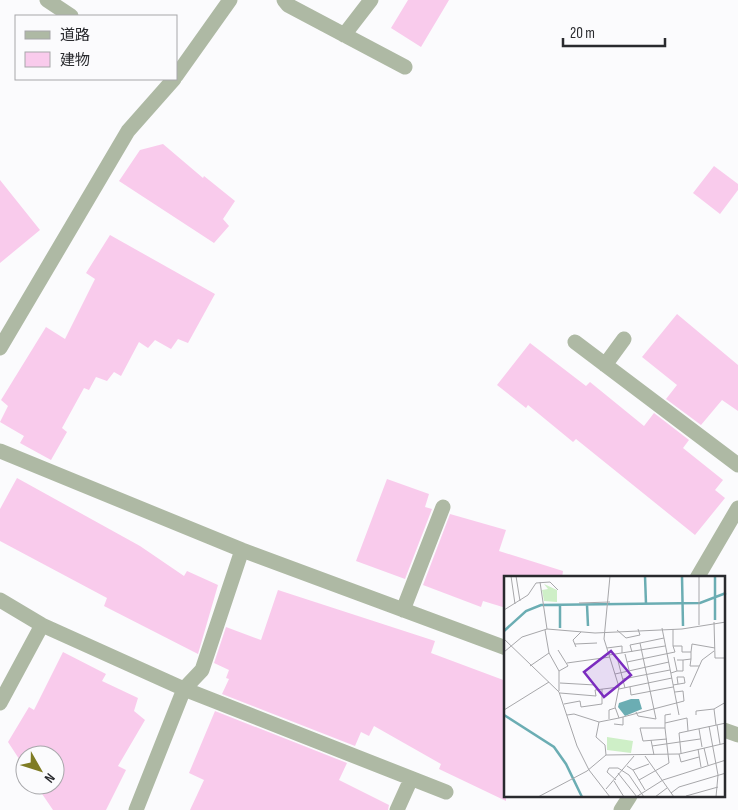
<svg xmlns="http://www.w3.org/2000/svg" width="738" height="810" viewBox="0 0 738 810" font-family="'Sofia Sans Condensed','Noto Sans JP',sans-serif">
  <rect width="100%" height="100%" fill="#fbfbfd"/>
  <path fill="#f9cbec" d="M408,0H449L421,47L391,28Z
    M163,144L203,178L204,176L235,201L223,219L229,226L214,243L119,181L140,150Z
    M714,166L738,184V190L720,214L693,193Z
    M0,180L40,230L0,263Z
    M110,235L215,294L188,343L178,339L171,349L155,340L148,348L139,342L121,376L114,372L107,381L96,377L89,390L84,388L62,428L67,432L51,460L20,443L24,436L0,422L8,406L1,400L46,327L65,339L95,279L86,273Z
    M677,314L738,365V411L722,400L701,425L666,399L677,385L642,357Z
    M530,343L586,386L590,382L644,426L654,413L689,440L683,448L723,480L715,490L725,498L695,535L576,439L573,442L528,405L526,408L497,385Z
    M17,478L140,546L184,576L187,571L218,585L198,654L104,606L107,598L0,541V509Z
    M387,479L429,494L425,507L432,509L405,579L356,561Z
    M450,514L506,530L499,551L563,571L562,578H506V608L483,601L481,607L423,585Z
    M278,590L435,641L431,653L506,681V801L439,769L441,764L374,726L369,736L361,732L355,746L222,694L229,679L226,678L229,670L214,663L226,627L261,640Z
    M63,652L106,674L102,681L138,698L134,711L145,720L118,766L126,770L106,810H53L36,785H55V755H25V768L8,742L29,707L34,710Z
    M215,711L347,763L339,780L389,805L388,810H190L204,780L189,773Z"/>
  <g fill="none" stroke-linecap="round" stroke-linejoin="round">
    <path stroke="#aeb9a4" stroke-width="15" d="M47,0L71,16
      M284,0L288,5L405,67
      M344,35L371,0
      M176,76L230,0
      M575,342L738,465
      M0,348L128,131L174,79
      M605,365L624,339
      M0,451L242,550L506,648
      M697,578L738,508
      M0,600L42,625L184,689L446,792
      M403,610L443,507
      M0,703L42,625
      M724,730L738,735
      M136,810L184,689L202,670L242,550
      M397,810L411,779
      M621,810L630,796"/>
  </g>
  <g transform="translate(504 576)">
    <rect width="221" height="221" fill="#fbfbfd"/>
    <path d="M40,8L53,14V26L40,25L38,14L44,13ZM103,161L129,165L127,177L103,174Z" fill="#ceefc7"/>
    <path d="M127,123H135L138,133L121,140L114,131L115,127Z" fill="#6badb3"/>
    <path fill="none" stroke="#6badb3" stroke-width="2.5" d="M141,0L142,28M178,0L179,50M211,0V44M56,29V52M83,29L84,50M0,55L22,35L37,29L196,27L222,17M0,139L50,171L62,188L78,221"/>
    <path fill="none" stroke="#a7a7aa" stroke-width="1" d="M7,0L11,28M12,0L16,25M106,0L100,63L115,111L111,131L115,142M36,6L43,53M75,27L106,26M0,34L24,19L32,7L46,6L54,14M210,46L211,82H222M195,49V0M158,52L175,139M169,53V70M41,54L45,77L55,95V115M113,54L122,62L136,59L134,53M0,63L55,116L73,170L85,194L106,221M71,68L93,67M72,71L69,64L77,56M103,72L118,70V77M54,74L64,90L55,95M0,76L18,61L43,53L91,57L178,53L222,46M128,76L126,69L136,67M187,76L188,68L211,72M121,78L125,94M105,79L161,70M187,83L186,90H195M114,85L121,112M123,86L171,76L169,70H178V76H187V83L179,84M63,87L106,81M26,90L45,77M173,95H179V84H173M167,97L173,95L170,81M111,98L165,86M119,103L166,94M56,107L91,109M169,109L181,107L180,101H173L174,108M126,111L127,119L169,111M186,111L198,84L210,75M115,113L168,102M56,117L92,120L91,114L115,111M60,128L76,125L77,131L98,128V113M0,134L45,106M132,136L134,140L152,143L136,67L160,62M63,139L70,138L95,146L115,142L180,125L179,115L171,116M192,139V135L210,133M105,143V134L111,132M95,146L92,161L101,169L102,179M161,147L183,142L184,155M110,148L119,149V141M212,149L210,133L222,126M213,149L216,168M205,150L214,199L212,221M161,152V139L167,138M195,153L198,171M147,164L150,179M148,170L196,163M200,172L204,189M194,173L197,191M177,177L175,157L222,147M175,178L177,186L195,181M141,180L170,221M123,190L129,194L141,214M129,194L145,188M114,197L133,221M112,204L103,196L105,192H114L125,199L140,221M135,204L165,187L161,152H136L139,165L163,163M110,205L120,221M102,213L130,180M167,217L175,211L222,197M182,220L214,211M34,221L83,195L102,179L175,178L222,167M132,221L159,204L222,184M151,221L163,212"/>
    <path fill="#7b2cbf" fill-opacity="0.15" stroke="#7b2cbf" stroke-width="2.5" d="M107,75L127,99L100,121L80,96Z"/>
    <rect width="221" height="221" fill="none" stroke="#292a2e" stroke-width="2.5"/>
  </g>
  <rect x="15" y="15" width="162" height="65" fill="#fbfbfd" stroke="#a7a7aa"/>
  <rect x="25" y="31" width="25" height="8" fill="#aeb9a4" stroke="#a7a7aa"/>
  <text x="60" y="40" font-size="15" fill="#292a2e">道路</text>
  <rect x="25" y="52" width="25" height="15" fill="#f9cbec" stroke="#a7a7aa"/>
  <text x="60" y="65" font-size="15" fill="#292a2e">建物</text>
  <g transform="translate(40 770) rotate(129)"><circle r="24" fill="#fbfbfd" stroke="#a7a7aa"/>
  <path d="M0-4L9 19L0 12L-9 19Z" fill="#7f7c24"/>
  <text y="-8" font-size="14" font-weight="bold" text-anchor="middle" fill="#292a2e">N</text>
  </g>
  <path d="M563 38v8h102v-8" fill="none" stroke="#292a2e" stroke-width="2.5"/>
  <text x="570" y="38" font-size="15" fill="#292a2e" stroke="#fbfbfd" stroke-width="4" paint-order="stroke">20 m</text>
</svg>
